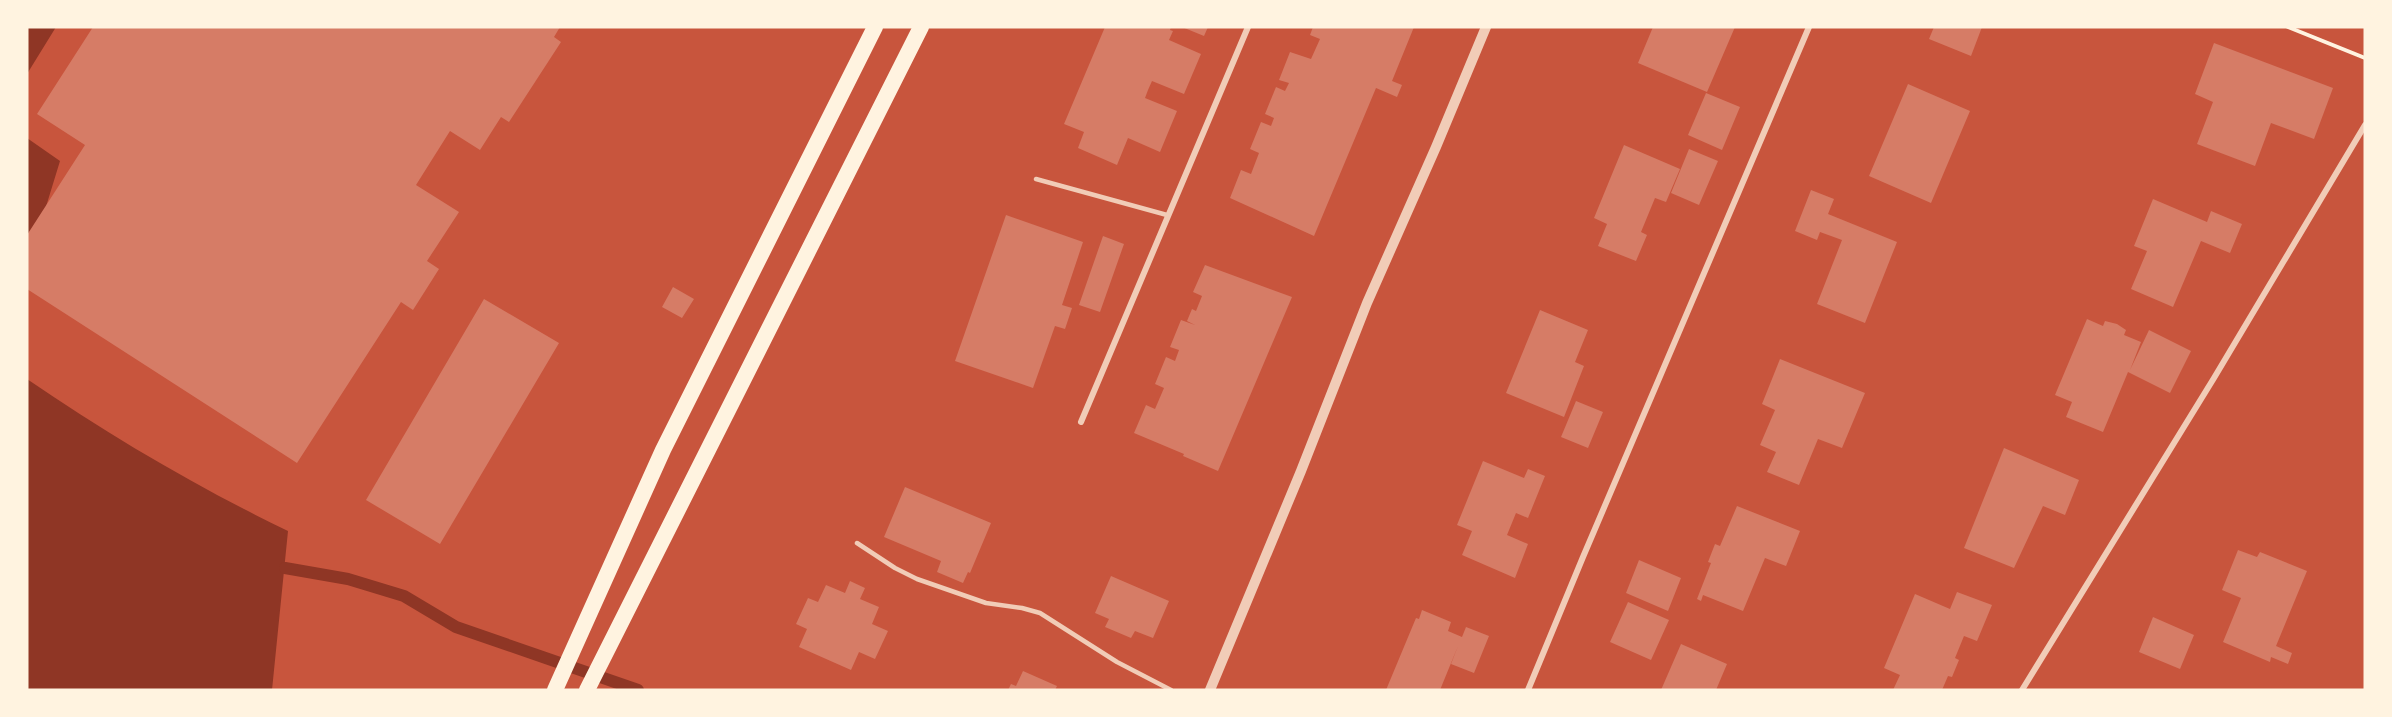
<svg xmlns="http://www.w3.org/2000/svg" width="2392" height="717" viewBox="0 0 2392 717" font-family="'Archivo Narrow',sans-serif">
  <rect width="100%" height="100%" fill="#c8553d"/>
  <path fill="#8f3625" d="M27,27H56L27,74Z
    M27,138L60,161L37,236L33,279L27,290Z
    M27,379C110,436 197,487 288,531L272,690H27Z"/>
  <g fill="none" stroke-linecap="round" stroke-linejoin="round">
    <path stroke="#8f3625" stroke-width="12" d="M285,568L348,579L404,596L456,627L638,690"/>
  </g>
  <path fill="#d67c66" d="M93,27H560L554,37L561,42L509,122L501,117L480,150L450,131L416,185L459,212L427,261L439,269L413,310L401,302L297,463L27,289V235L85,145L37,114Z
    M1105,27H1171L1170,30L1173,31L1169,40L1201,54L1184,94L1152,81L1148,90L1145,98L1177,111L1160,152L1128,138L1117,165L1078,148L1084,132L1064,124Z
    M1182,27H1208L1204,36Z
    M1313,27H1414L1392,81L1402,85L1397,97L1376,88L1314,236L1230,198L1241,170L1251,174L1259,153L1250,149L1261,122L1271,126L1274,118L1265,114L1276,87L1285,91L1289,83L1279,80L1290,52L1311,59L1320,39L1310,35Z
    M1653,27H1735L1707,92L1638,63Z
    M1934,27H1982L1971,56L1929,39Z
    M2214,43L2333,88L2314,139L2271,123L2255,166L2197,144L2213,102L2195,94Z
    M1908,84L1970,111L1931,203L1869,176Z
    M1706,93L1740,107L1722,150L1688,135Z
    M1624,145L1680,169L1666,202L1655,198L1641,232L1647,235L1636,261L1598,246L1607,224L1594,218Z
    M1689,149L1718,161L1699,205L1671,193Z
    M1811,190L1834,199L1828,214L1897,242L1865,323L1817,304L1842,240L1820,232L1817,240L1795,231Z
    M2153,199L2207,222L2211,211L2242,224L2230,253L2201,241L2173,307L2131,289L2147,251L2134,246Z
    M1006,215L1083,242L1062,305L1072,308L1065,329L1055,326L1033,388L955,361Z
    M1103,236L1124,244L1100,312L1079,305Z
    M1205,265L1292,297L1218,471L1183,456L1184,454L1134,433L1146,405L1155,409L1164,388L1155,384L1166,357L1175,361L1179,350L1170,347L1181,320L1195,325L1187,321L1192,309L1196,311L1202,296L1193,292Z
    M673,287L694,299L682,318L662,307Z
    M484,299L559,343L440,544L366,500Z
    M1540,310L1588,330L1575,362L1584,366L1564,417L1506,393Z
    M2087,319L2103,326L2105,321L2117,324L2126,330L2124,335L2141,342L2130,370L2149,330L2191,351L2170,393L2128,372L2103,432L2066,417L2072,402L2055,395Z
    M1780,359L1865,393L1842,448L1818,439L1799,485L1767,472L1776,452L1760,445L1775,410L1762,404Z
    M1576,401L1603,412L1588,448L1561,437Z
    M2004,448L2079,480L2065,515L2043,506L2014,568L1964,548Z
    M1483,461L1524,478L1528,469L1545,476L1528,518L1516,513L1507,535L1528,544L1515,578L1462,555L1472,531L1457,525Z
    M905,487L991,523L970,573L968,572L963,583L937,572L941,561L884,537Z
    M1737,506L1800,531L1786,566L1765,558L1743,611L1703,595L1701,601L1697,599L1711,563L1708,562L1715,544L1720,546Z
    M2238,550L2257,557L2260,552L2307,571L2276,646L2292,653L2288,664L2271,657L2270,662L2223,642L2241,598L2222,590Z
    M1639,560L1681,578L1668,611L1626,593Z
    M1111,576L1169,601L1153,638L1135,631L1131,638L1105,627L1109,619L1095,613Z
    M850,581L865,588L860,599L879,607L872,624L888,631L875,659L859,652L851,670L799,647L807,629L796,624L808,598L818,602L826,585L845,593Z
    M1957,592L1992,605L1977,641L1964,636L1955,658L1959,660L1952,677L1948,676L1942,690H1893L1900,675L1884,668L1915,594L1950,609Z
    M1628,602L1669,620L1651,660L1610,642Z
    M1422,610L1451,622L1448,631L1462,637L1466,627L1489,636L1474,673L1451,664L1458,646L1440,690H1386L1416,618L1419,619Z
    M2153,617L2194,635L2180,669L2139,652Z
    M1681,644L1727,664L1716,690H1661Z
    M1023,671L1057,686L1055,690H1008L1011,684L1016,686Z"/>
  <g fill="none" stroke-linecap="round" stroke-linejoin="round">
    <path stroke="#fff3e0" stroke-width="4" d="M2288,27L2365,58"/>
    <path stroke="#f1ccb7" stroke-width="4.5" d="M1036,179L1167,215
      M857,543L895,568L917,579L986,603L1022,608L1040,613L1117,662L1171,690"/>
    <path stroke="#f1ccb7" stroke-width="6" d="M1081,422L1248,27
      M1528,690L1583,557L1809,27
      M2022,690L2214,378L2365,125"/>
    <path stroke="#f1ccb7" stroke-width="10" d="M1210,690L1301,471L1367,303L1436,147L1486,27"/>
    <path stroke="#fff3e0" stroke-width="16" d="M555,690L663,450L875,27
      M587,690L921,27"/>
  </g>
  <rect width="2392" height="717" fill="none" stroke="#fff3e0" stroke-width="57"/>
</svg>
